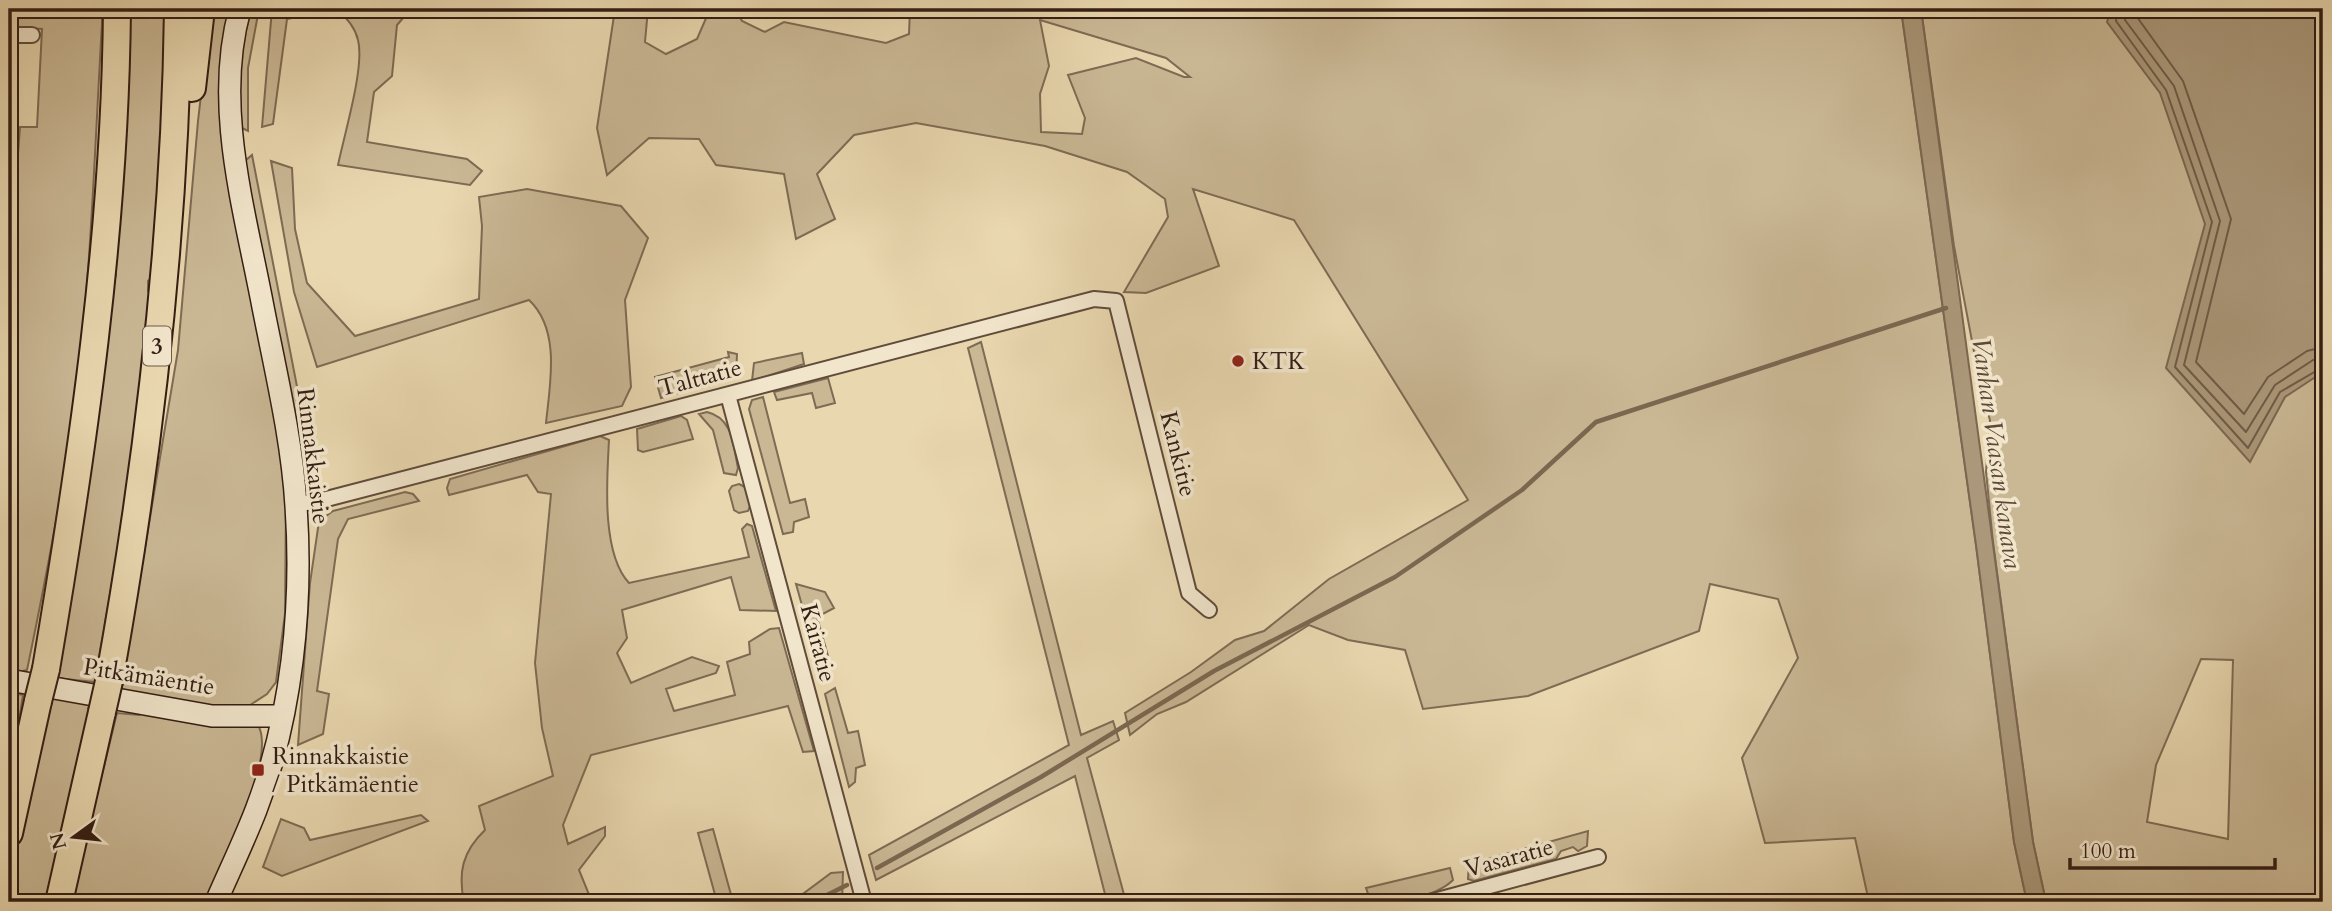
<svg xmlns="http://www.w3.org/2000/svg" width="2332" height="911" viewBox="0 0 2332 911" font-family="Cardo,serif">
  <rect width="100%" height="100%" fill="#e9d7af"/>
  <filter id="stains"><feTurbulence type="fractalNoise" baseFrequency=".00286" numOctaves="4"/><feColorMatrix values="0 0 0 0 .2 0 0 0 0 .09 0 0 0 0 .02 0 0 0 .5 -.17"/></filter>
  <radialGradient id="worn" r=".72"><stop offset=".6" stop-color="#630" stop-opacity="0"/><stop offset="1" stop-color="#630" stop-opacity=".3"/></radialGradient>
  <path fill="#cab895" stroke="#7e6b54" stroke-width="2" fill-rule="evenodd" d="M9,9H102V24C94,157 91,291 72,423C60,506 44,588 27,670L9,674V191L16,181L20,127H37L42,29L9,27Z
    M127,9H169L153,276L148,281V291L152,297L130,477L95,682L55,678L111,287L116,275L113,268Z
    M211,9H233L221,80L276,414L286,500L285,614L276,682L267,694L244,709L240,725L259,727C275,761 222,867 207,902H71L117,713L139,715L142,694L121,691L178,350L198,121Z
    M251,9H259L248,68V131L242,128C236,89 241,47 251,9Z
    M272,9H464V16L410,10L397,25L392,76L374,92L367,142L467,159L482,171L470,185L338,165C344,135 365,67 358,40C355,27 345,16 336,9L287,19L273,124L262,127Z
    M615,9H648L645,42L666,54L697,39L710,9H735L742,21L765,32L784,22L886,43L909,34L910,9H1901L1976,545L2014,842L2027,902H1869L1855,838L1765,843L1742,758L1798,658L1778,599L1710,584L1699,631L1528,696L1423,709L1405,650L1348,640L1309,625L1186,702L1157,714L1130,735L1125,713L1191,672L1235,640L1264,631L1329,579L1468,500L1294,220L1193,189L1219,266L1146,293L1124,292L1168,217L1165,199L1127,172L1045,146L916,123L854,135L817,174L835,219L796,239L784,174L716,165L699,139L649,138L607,175L597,128ZM1040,20L1166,58L1190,77H1184L1136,58L1068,75L1085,118L1082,134L1041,132L1040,94L1049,66Z
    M1921,9H2323V902H2046L2033,842L1993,542L1986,472L1990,420L1982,394L1954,246ZM2201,659L2233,660L2228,839L2147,822L2156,765Z
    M252,155L300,402L309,487L302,479L247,182L245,161Z
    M271,161L292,168L295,229L307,283L355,336L479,299L482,226L479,197L527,189L621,206L648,238L625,300L631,387L622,406L546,423C550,384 561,330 529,300L317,367L294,292Z
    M981,342L1081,735L1113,721L1119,740L1087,758L1126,902H1107L1075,776L876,880L869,855L1069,745L968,348Z
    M728,352L737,354L736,376L661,398L655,377L729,357Z
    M802,353L804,364L752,381L754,363Z
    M828,378L835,403L816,408L812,393L777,400L774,392Z
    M763,397L790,503L805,499L809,517L794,522L793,532L783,534L749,409L752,400Z
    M707,412C733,418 733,445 738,468L736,475L724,473L713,430L699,414Z
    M681,416L687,420L693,439L643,452L638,450L637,429Z
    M600,436L609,440C607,479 601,553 629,583L749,557L742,529L747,524L752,526L776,611L740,610L731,577L622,610L627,638L617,653L631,683L692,657L719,666L716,673L666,689L674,711L735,695L727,662L750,654L749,642L770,629L779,628L814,751L803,752L788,706L591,755L563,825L568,844L605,827V836L579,870L592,902H464C458,873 462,852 485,830L479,806L553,776L542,728L535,663L551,494L538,492L527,475L449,495L447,488L450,479Z
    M739,484L745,487L750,506L748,511L739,513L734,510L729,491L732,486Z
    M405,492L413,494L419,501L348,519L338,539L317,691L329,694L323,734L298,745L310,583L319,521L333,511Z
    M796,584L825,592L834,608L817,617L830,663L819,666Z
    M835,688L848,733L858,731L865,765L856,768L855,782L849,787L825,694Z
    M9,692L23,695L9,784Z
    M53,697L91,704L46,902H9V874Z
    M421,815L428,821L282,876L263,867L281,819L304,828L310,840Z
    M713,829L733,902H717L698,833Z
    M1588,831L1587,846L1578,851L1573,847L1561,851L1556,859L1474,881L1468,879L1469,864Z
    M1450,868L1453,880C1435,898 1396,902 1371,902L1366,888Z
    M843,872L842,902H771L800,896L831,873Z"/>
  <path fill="#ab987a" stroke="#7b6751" stroke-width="2" d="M1901,9H1921L2033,842L2046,902H2027L2014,842L1976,545Z
    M2111,9H2323V372L2285,397L2250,462L2166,368L2205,224L2160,93L2107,22Z"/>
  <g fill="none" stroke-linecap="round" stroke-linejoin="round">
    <path stroke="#6f5b47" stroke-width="2" d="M2117,9L2116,21L2166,90L2212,222L2175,367L2248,448L2280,392L2323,367
      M2126,9L2125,20L2174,86L2220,221L2184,365L2246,432L2275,385L2313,360L2323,358
      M2136,9L2137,17L2183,81L2231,219L2196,362L2244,414L2268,377L2307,351L2323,347"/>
    <path stroke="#7b6751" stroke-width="4.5" d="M877,868L1041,777L1214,671L1395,577L1522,490L1596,422L1946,308
      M813,902L847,885"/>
    <defs>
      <path id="street" d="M9,35H32
        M728,395L864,902
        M296,504L315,502L1094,299L1116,301L1189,593L1209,610
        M1430,902L1598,857"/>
      <path id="secondary" d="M9,680L212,716H281
        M216,902C229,872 244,841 256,810C292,717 303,605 296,506C292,440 276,373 263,307C245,211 213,106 240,9"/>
      <path id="highway" d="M192,88L201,9
        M46,669C83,451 115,230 117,9
        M109,681C149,459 175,235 178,9
        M9,833L38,701
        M59,902L102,712"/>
    </defs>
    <use href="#street" stroke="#604c3b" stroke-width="18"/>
    <use href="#secondary" stroke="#331e14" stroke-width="24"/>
    <use href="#highway" stroke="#331e14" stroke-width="30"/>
    <use href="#street" stroke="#f1e5cb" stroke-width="14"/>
    <use href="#secondary" stroke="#f1e5cb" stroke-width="21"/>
    <use href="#highway" stroke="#e9d7af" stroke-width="26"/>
    <defs>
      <path id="highway-bridge" d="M38,701L46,669
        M102,712L109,681"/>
    </defs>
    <use href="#highway-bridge" stroke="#331e14" stroke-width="30" stroke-linecap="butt"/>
    <use href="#highway-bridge" stroke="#e9d7af" stroke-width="26"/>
  </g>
  <g fill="#8f2418" stroke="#f1e5cb" stroke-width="2.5">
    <circle cx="1238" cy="361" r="7"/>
    <rect x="251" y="763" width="14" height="14" rx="3.5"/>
  </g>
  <g text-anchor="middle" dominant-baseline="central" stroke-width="7" stroke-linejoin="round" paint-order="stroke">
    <rect fill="#f1e5cb" stroke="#6c5a4b" stroke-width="2" x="143" y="326.5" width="28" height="39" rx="5"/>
    <g font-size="23" font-weight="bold" fill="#331e14">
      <text x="157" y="346">3</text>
    </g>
    <g font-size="24" fill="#331e14" stroke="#f1e5cb" text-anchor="start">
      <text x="1252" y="361">KTK</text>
      <text x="272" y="756">Rinnakkaistie<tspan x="272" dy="28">/ Pitkämäentie</tspan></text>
    </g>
    <g font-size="24" fill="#331e14" stroke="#f1e5cb">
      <text transform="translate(700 378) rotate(-15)">Talttatie</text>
      <text transform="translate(1178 454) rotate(76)">Kankitie</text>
      <text transform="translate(313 456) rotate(83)">Rinnakkaistie</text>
      <text transform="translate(818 643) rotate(75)">Kairatie</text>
      <text transform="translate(149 677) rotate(9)">Pitkämäentie</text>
      <text transform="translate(1509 858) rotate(-15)">Vasaratie</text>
    </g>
    <g font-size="26" font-style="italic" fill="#5d4938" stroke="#f1e5cb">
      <text transform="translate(1997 453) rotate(82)">Vanhan Vaasan kanava</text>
    </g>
  </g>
  <rect width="2332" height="911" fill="none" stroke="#e9d7af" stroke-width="35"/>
  <rect x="10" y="10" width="2311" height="890" fill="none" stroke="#331e14" stroke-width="3.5"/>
  <rect x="18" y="18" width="2297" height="876" fill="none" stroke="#331e14" stroke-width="2"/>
  <g transform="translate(74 837) rotate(255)" stroke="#f1e5cb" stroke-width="5" paint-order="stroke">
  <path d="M0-5L12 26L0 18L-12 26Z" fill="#331e14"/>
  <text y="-10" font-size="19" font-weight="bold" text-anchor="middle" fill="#331e14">N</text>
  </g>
  <path d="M2070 858v10h205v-10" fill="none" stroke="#331e14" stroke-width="3.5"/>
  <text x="2080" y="858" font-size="21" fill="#331e14" stroke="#f1e5cb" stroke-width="5" paint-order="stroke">100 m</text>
  <rect width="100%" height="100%" filter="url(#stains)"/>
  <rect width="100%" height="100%" fill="url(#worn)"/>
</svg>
